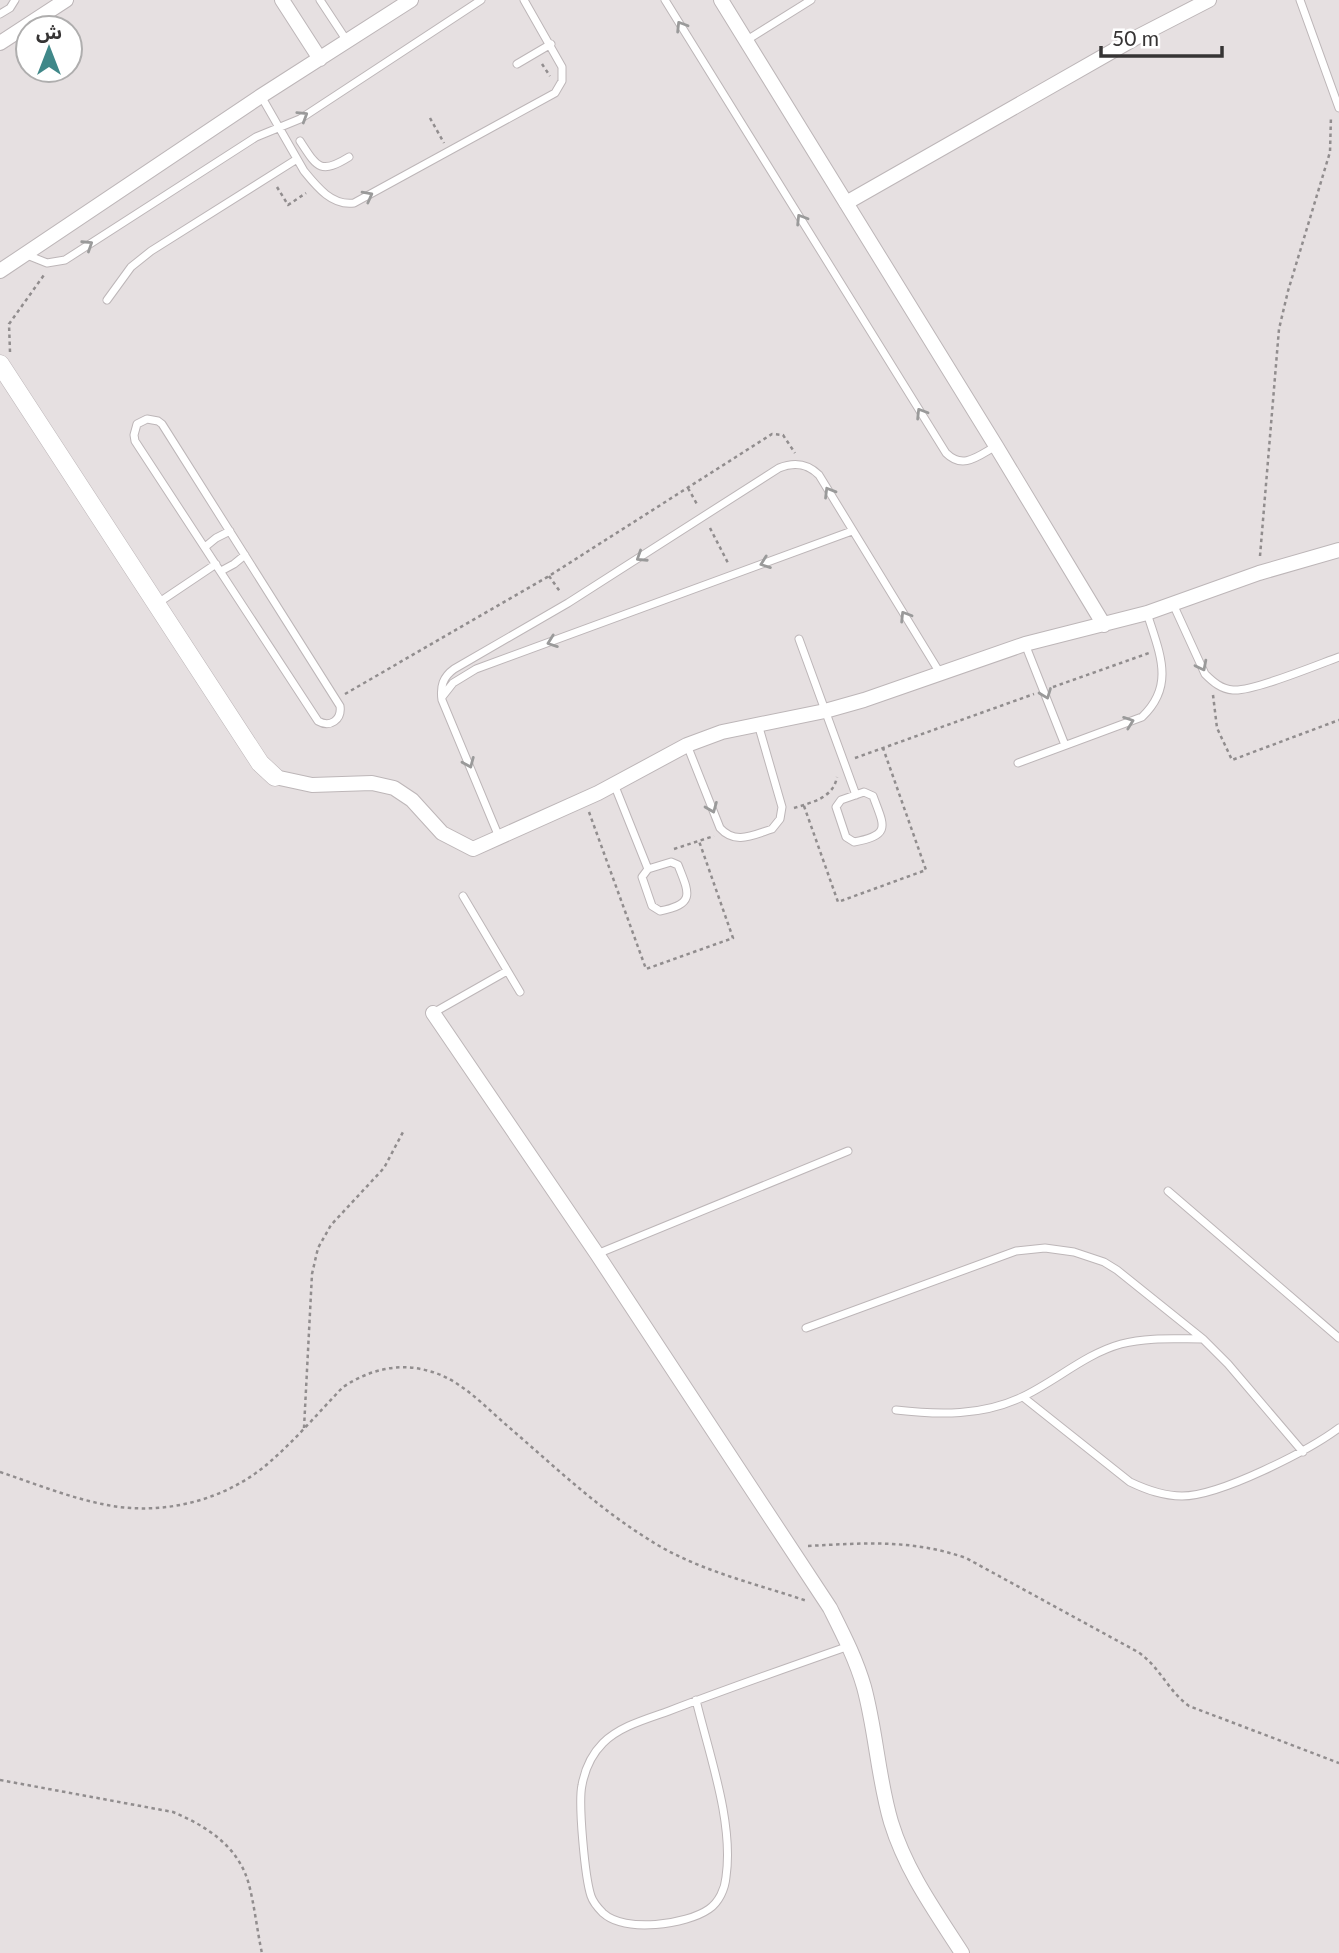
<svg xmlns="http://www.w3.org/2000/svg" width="1339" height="1953" viewBox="0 0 1339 1953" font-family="Lato,'Noto Sans Arabic',sans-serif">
  <rect width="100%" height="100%" fill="#e6e0e1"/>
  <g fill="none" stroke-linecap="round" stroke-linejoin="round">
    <defs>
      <path id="service" d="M320,0L347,41
        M665,0L946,453C963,470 978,456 996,446
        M1300,0L1339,108
        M0,14L10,8L15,0
        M747,40L811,0
        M517,64L551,44
        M261,96L304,171C317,187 332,206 354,203L555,93L562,81V67L524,0
        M300,141C317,167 320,175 349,157
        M27,255L47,263L65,260L256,137L300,119L481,0
        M107,300L131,267L151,251L297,159
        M147,419L158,421L162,424L340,706C342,720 330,728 318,721L135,441L134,435L137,424Z
        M205,547L216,538L230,531
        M221,571L234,564L245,555
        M158,603L216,564
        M1173,604L1205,674C1213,682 1221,689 1233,690C1252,692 1317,665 1339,657
        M799,639L856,795
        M1025,644L1065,745
        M442,697L453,683L476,669L852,531
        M687,745L720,828C735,845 753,835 772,829L780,819L782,807L758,724
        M1018,763L1142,717C1176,685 1159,652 1147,613
        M614,784L648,869
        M864,792L873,796C884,826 892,835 854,842L846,837L836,807L841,800Z
        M499,837L442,700C440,686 443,677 454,669L568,603L779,468C794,462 807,463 819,475L940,673
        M671,862L678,865C689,893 696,904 660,911L652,906L642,877L648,869Z
        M463,896L520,992
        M433,1013L507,971
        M1168,1191L1339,1338
        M597,1254L848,1151
        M806,1328L1016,1251L1045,1248L1074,1252L1104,1262L1117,1270L1203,1339L1228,1364L1303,1452
        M1023,1397L1130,1482C1147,1490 1163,1496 1182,1496C1220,1496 1308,1451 1339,1428
        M896,1410C939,1415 982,1416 1022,1397C1056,1381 1085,1354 1121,1344C1147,1337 1175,1339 1202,1339
        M696,1700C709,1754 734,1823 726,1877C725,1889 719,1902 709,1909C686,1925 625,1933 603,1913C598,1908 593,1902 591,1896C585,1878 578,1803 582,1785C585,1769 592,1754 603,1743C620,1726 647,1719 669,1711C729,1688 789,1667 849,1646"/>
      <path id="minor" d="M282,0L320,59
        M721,0L996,446L1104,625
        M0,43L66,0
        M846,203L1139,36L1209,0
        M0,271L261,96L411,0
        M275,777L312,785L372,783L394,788L412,800L442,833L473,849L598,793L687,745L722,732L825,711L864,700L1025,644L1147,613L1259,573L1339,550
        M433,1013L597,1254L830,1608C843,1634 856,1659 864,1687C876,1731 878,1778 891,1822C906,1871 935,1911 962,1953"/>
      <path id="tertiary" d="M0,364L260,763L275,777"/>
    </defs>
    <use href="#service" stroke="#bdb6b8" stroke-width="9"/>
    <use href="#minor" stroke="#bdb6b8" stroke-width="16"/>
    <use href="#tertiary" stroke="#bdb6b8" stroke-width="19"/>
    <path stroke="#918d8e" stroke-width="2.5" stroke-dasharray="3.5 3.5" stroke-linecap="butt" d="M542,64L550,76
      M430,118L444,143
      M277,187L288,205L306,193
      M10,352L9,324L44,275
      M688,488L698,506
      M710,528L729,565
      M1260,556L1279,329L1288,291L1330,152L1331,116
      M549,576L561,593
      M1053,687L1149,653
      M345,694L549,576L772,434L783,435L795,453
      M1213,695L1217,728L1232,760L1339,720
      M855,758L1034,694
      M804,806L838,902L926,870L883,748
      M794,808C813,802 833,798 837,777
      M589,812L646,969L733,938L699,841
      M674,849L714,836
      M304,1428L312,1274L318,1248L331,1225L384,1168L403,1132
      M0,1472C33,1483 68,1497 102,1504C161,1517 227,1501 272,1460C297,1438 320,1411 343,1387C369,1370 398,1362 429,1371C461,1379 486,1408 511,1429C555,1467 598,1508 648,1539C695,1570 754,1583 807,1601
      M808,1546C865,1543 911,1539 966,1558L1138,1652C1160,1667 1168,1691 1189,1706L1339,1763
      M0,1780L173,1812C202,1824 232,1842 245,1873C253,1891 257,1932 262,1953"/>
    <use href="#service" stroke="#fff" stroke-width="7"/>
    <use href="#minor" stroke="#fff" stroke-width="14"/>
    <use href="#tertiary" stroke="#fff" stroke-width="18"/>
  </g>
  <defs><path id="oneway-chevron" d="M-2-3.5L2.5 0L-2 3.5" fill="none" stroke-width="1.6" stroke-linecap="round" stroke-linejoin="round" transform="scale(1.75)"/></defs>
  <g stroke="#9a9a9a">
    <use href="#oneway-chevron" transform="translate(681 26) rotate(-122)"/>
    <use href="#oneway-chevron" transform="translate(303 116) rotate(-32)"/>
    <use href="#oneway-chevron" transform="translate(368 196) rotate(-28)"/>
    <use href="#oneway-chevron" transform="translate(801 219) rotate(-122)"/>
    <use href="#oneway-chevron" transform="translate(88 245) rotate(-33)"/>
    <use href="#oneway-chevron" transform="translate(921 413) rotate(-122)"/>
    <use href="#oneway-chevron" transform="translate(829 492) rotate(-121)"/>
    <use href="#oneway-chevron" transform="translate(641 557) rotate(147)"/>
    <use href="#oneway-chevron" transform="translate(765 563) rotate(160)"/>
    <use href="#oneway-chevron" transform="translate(905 616) rotate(-122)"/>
    <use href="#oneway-chevron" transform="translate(552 642) rotate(160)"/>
    <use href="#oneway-chevron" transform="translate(1202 666) rotate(63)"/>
    <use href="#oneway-chevron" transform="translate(1046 694) rotate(69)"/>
    <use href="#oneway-chevron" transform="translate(1129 722) rotate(-20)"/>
    <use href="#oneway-chevron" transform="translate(469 763) rotate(67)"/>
    <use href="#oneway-chevron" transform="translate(712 808) rotate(68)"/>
  </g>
  <g transform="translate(49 49)"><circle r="33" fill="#ffffff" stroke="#afaeae" stroke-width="2"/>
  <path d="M0-5L12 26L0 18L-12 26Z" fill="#408889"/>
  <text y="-10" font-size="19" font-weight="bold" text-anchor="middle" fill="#363434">ش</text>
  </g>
  <path d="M1101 46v10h121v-10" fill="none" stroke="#363434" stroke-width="3.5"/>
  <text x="1112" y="46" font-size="21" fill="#363434" stroke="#ffffff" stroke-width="5" paint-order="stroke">50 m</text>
</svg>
